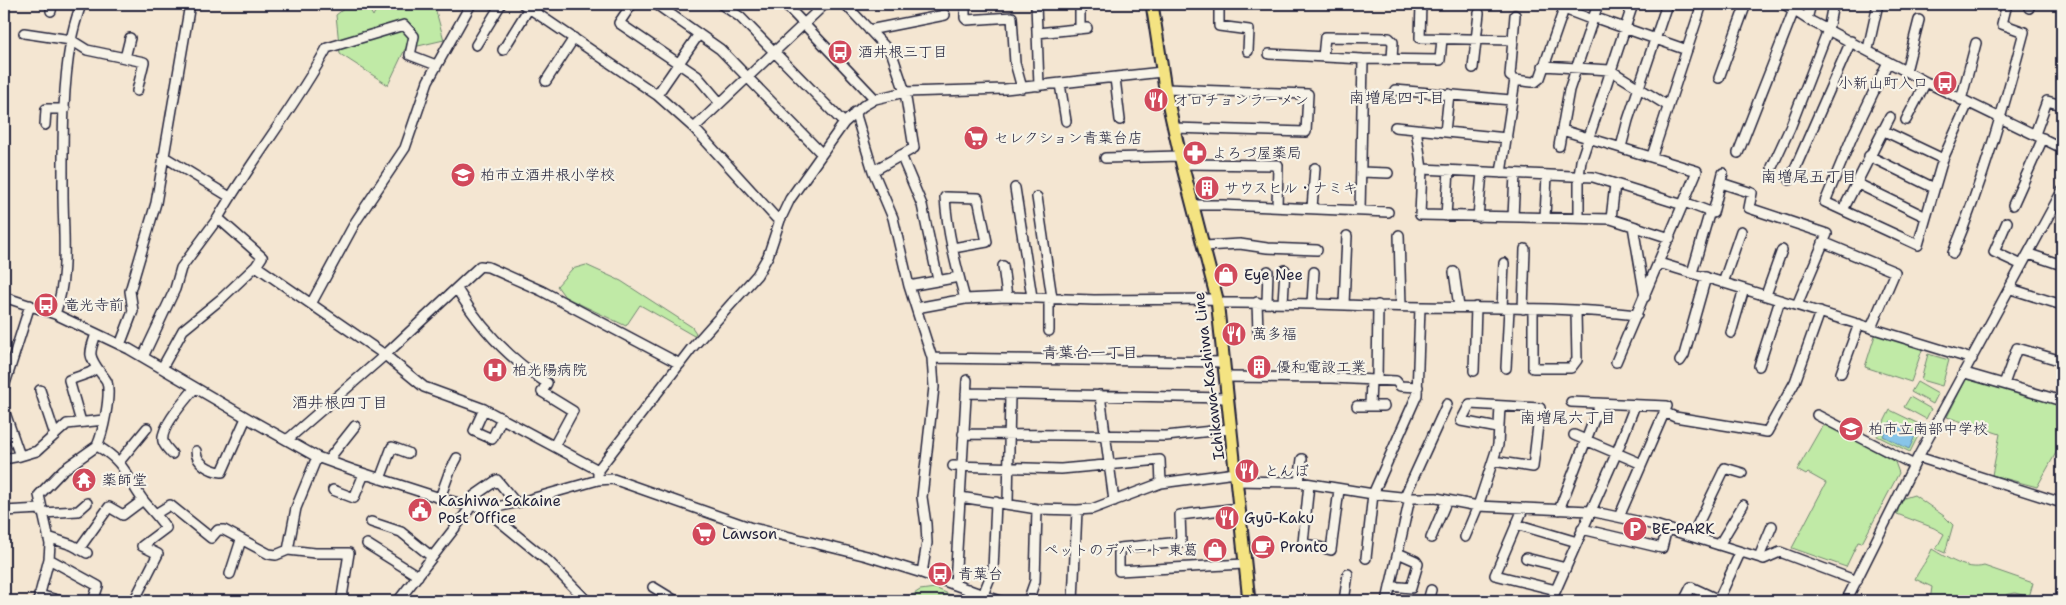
<svg xmlns="http://www.w3.org/2000/svg" width="2066" height="605" viewBox="0 0 2066 605" font-family="'Shantell Sans','Klee One',sans-serif">
  <rect width="100%" height="100%" fill="#f4e6d2"/>
  <filter id="ink" filterUnits="userSpaceOnUse"><feTurbulence type="fractalNoise" baseFrequency=".02" numOctaves="2"/><feDisplacementMap in="SourceGraphic" scale="10" xChannelSelector="R" yChannelSelector="G"/><feConvolveMatrix kernelMatrix="1 2 1 2 8 2 1 2 1" color-interpolation-filters="sRGB"/></filter>
  <g filter="url(#ink)">
    <path fill="#c0eaa6" stroke="#718670" d="M350,4H366L373,16L379,4H434L444,40L405,49L388,85L340,54L336,15Z
      M586,265L621,281L692,327L696,333L694,336L640,305L626,326L565,297L557,286L572,269Z
      M1876,332L1923,347L1911,382L1865,367Z
      M1928,354L1949,360L1942,386L1921,380Z
      M1966,379L2014,391L2062,406V442L2037,487L1992,475L2000,434L1947,417Z
      M1917,382L1938,394L1933,404L1911,392Z
      M1910,397L1931,409L1926,419L1904,407Z
      M1890,410L1923,426L1910,452L1877,436Z
      M1826,425L1831,426L1895,462L1899,473L1862,543L1858,542L1846,567L1792,548L1826,483L1808,473L1806,475L1797,470L1821,428Z
      M1914,495L1944,516L1953,525L1945,553L1936,549L1944,534L1934,528L1897,514L1901,499Z
      M1932,549C1947,558 1967,571 1984,566L2033,583L2029,597L2015,593L2006,595L2005,601H1930L1932,587L1915,579C1920,568 1927,561 1932,549Z
      M935,588L953,596L952,601H903L920,590Z"/>
    <path fill="#88c5e8" stroke="#5f84a3" d="M1891,421L1916,434L1909,449L1883,436Z"/>
    <g fill="none" stroke-linecap="round" stroke-linejoin="round">
      <defs>
        <path id="minor" d="M523,4L657,95L694,128L776,218L780,220
          M632,4L619,23L697,76L720,103
          M656,4L720,49L822,154
          M721,4L740,17L844,123
          M785,4L875,99
          M845,4L892,54L905,92L914,148L873,171
          M965,4V18L967,20L1012,17L1015,63L1022,88
          M1036,4L1039,86
          M1219,4V26L1249,30L1248,51
          M1421,4L1420,38L1512,40
          M1784,4L1807,19L1926,82L2062,148
          M2029,8L2030,4
          M1080,10V29
          M51,11L52,4
          M1515,15L1510,76L1515,80L1532,82H1535L1540,78L1564,9L1593,20
          M1593,17L1687,50
          M1807,19L1811,4
          M869,30L945,15
          M24,33L71,40L87,50L144,62L137,91
          M1037,33L1087,28
          M476,45L501,4
          M1868,49L1878,4
          M503,50L529,8
          M1269,54L1363,59L1440,60L1442,39
          M1323,57L1325,37L1389,38L1393,42L1392,59
          M125,58L130,38
          M1888,62L1852,137L1825,202L1918,245L1943,159L1968,103
          M1543,66L1610,70L1668,106
          M1473,68L1479,13
          M1906,71L1919,20
          M1115,78L1120,120
          M1719,78L1746,4
          M546,81L574,38
          M1060,84L1066,121
          M1165,89L1308,94L1306,132L1174,128
          M1395,90L1511,100
          M657,95L699,34
          M1961,100L1976,43
          M855,112L873,171L893,218L909,286L932,358L934,387L922,497L926,524L927,543L922,573
          M1906,120L1926,82
          M45,125L46,109H65
          M1395,127L1507,138
          M694,128L825,4
          M1416,129L1422,169L1420,215L1611,219L1670,238
          M1562,130L1697,171L1616,362
          M1882,130L1943,159
          M1445,132L1449,94
          M2035,134L2047,101L2062,105
          M1559,146L1569,90L1598,4
          M1621,147L1628,120L1667,4
          M1738,153L1794,10
          M901,155L922,205L938,280
          M163,156L230,197
          M1652,156L1702,4
          M1869,156L1934,188
          M1105,158L1180,156
          M1182,164L1278,165L1277,207
          M1772,167L1790,128L1828,30L1833,4
          M1422,169L1593,177L1683,205
          M1361,172L1388,173
          M1501,173L1515,80
          M1790,180L1851,41
          M1721,183L1752,193L1749,208L1827,234L1797,305
          M1856,183L1926,217
          M1015,188L1032,297
          M1037,197L1052,298
          M1684,202L1713,213L1723,173
          M1193,205H1223L1388,212
          M2013,205L2043,138
          M1312,208L1315,168
          M1843,210L1890,117
          M1360,211L1363,59
          M1446,216L1449,170
          M1478,217L1482,172
          M1513,217L1515,174
          M1545,217L1547,175
          M1579,218V176L1581,161L1633,4
          M1611,219L1615,184
          M2007,222L1994,252L2022,265
          M1633,226L1645,297
          M1399,235L1401,306
          M1823,242L1895,272L1871,328
          M1204,246L1240,244L1267,248L1317,250
          M953,248L987,242L978,198L945,197C947,231 956,266 965,299
          M1953,253C1983,181 2004,107 2024,32L2002,24L2007,4
          M2029,254L2062,265
          M1659,263L1972,359
          M256,266L385,355L424,387L484,409L598,470
          M1003,266L1007,297
          M1454,272L1459,307
          M1692,273L1710,211
          M1723,283L1741,231
          M909,286L959,277
          M457,289C480,328 509,359 547,383L542,392L573,411L554,446
          M2011,289L2062,305
          M1766,295L1782,250
          M4,297L55,314L129,349L249,419L317,457L353,470L440,498L470,506L497,507L524,501L598,480L613,479L749,527L867,556L922,573L1000,601
          M1049,297V331
          M1257,302L1258,332
          M1267,302L1268,271
          M1283,302L1285,270
          M1217,303C1286,302 1354,306 1422,307C1493,308 1566,307 1637,315
          M1312,303L1314,272
          M311,304L356,221L405,148L428,81L471,4
          M1344,304L1347,236
          M916,308L965,299L1007,297L1094,300L1217,299
          M1502,308L1504,263
          M1523,309L1525,249
          M1533,309V368H1571L1577,360L1576,311
          M55,314C69,276 63,233 63,193C63,143 62,90 71,41C73,28 77,16 81,4
          M1731,333L1744,289
          M120,345L133,311L130,291L156,203L190,4
          M143,357L175,289L181,268L218,218
          M932,358L1224,362
          M1680,361L1684,355L1706,277
          M1759,366L1780,300
          M162,368L183,330L221,299L256,266L262,257L218,218C252,159 295,107 327,48L404,25L414,36L410,55L436,65
          M1506,368L1509,308
          M1474,371L1476,307
          M1841,373L1859,324
          M1965,373L2062,401
          M1225,377L1332,378L1396,381L1400,386L1418,387
          M1377,380L1378,305
          M2004,384L2017,348L2062,361
          M4,387L30,305
          M40,390L55,435
          M966,393L1227,398
          M1100,395L1114,501
          M1571,402L1667,406L1619,517
          M1357,406H1384
          M1370,406L1371,380
          M484,409L474,431L492,439L502,418
          M4,410L20,456L37,451L67,424L104,420
          M1664,412L1675,417L1767,432L1795,382L1820,312
          M1817,415L1914,465
          M81,422L69,380L89,373L97,368
          M963,434L1166,436L1230,429
          M1574,435L1642,464
          M287,440L385,355L480,266L488,267L542,291L680,364
          M97,446C126,462 126,477 143,500C151,510 158,516 166,528L142,546L158,554L134,601
          M196,451C196,463 210,471 222,472L246,418
          M172,454C169,450 164,446 163,441C160,427 187,398 195,388
          M1918,457L2062,503
          M4,459L20,456
          M330,461L332,455L355,426
          M1493,461L1533,467L1540,408L1470,404L1461,421L1498,428
          M119,462L147,428
          M953,466L1061,469L1160,460L1161,483
          M380,479L392,447L408,453
          M598,480V470L691,349L757,275L768,256L780,220L790,199L844,123L863,106L875,99L905,92L1005,89L1162,72
          M1237,481L1299,482L1373,494L1410,498H1436L1478,506L1590,511L1655,525L1764,559L1780,552L1857,581
          M1299,482L1302,459
          M1309,484L1303,543L1331,550L1339,490
          M333,490L354,498L364,474
          M960,497L1037,509L1077,510L1092,509L1161,483L1235,473
          M440,498L449,473L457,458
          M1404,498L1447,404
          M1008,503L1010,394
          M489,508L492,515L548,561L587,601
          M1239,508L1180,515L1181,542L1119,548V571L1244,564
          M1523,509L1495,575L1556,590
          M1559,510L1600,404
          M4,511L41,509
          M42,513L78,511L87,503
          M157,513L170,505L211,538L218,530H224L269,554L276,555L288,550L296,508L317,457
          M371,522L401,532L432,557
          M1516,524L1577,542
          M1582,529L1662,548L1667,528
          M1692,536L1725,468L1742,473
          M48,537L72,545L87,553
          M1465,537L1478,506L1498,445L1500,406
          M1431,538L1447,500
          M367,544L418,576
          M1719,545L1743,505
          M79,549L109,507L123,515L143,500
          M288,550L315,553H349L342,597L344,601
          M1759,557L1772,526
          M1366,558L1373,494L1417,395L1420,307
          M1526,558L1566,568
          M49,559L98,586L93,601
          M230,574L241,540
          M955,584L967,380
          M1390,586L1411,588L1418,564L1416,561L1398,553
          M653,587L676,601
          M968,589L970,601
          M39,595L61,601
          M983,595L993,570L996,502
          M38,601L49,559L50,544L39,495L63,470L97,446C103,433 111,396 107,382C106,379 102,375 100,372C88,355 89,354 96,334
          M398,601L468,511L474,496L497,480L516,503
          M1028,601L1035,581L1037,509
          M1073,601L1077,510
          M1344,601L1348,574
          M1387,601L1410,498
          M1428,601L1431,590
          M1551,601L1617,452L1635,405
          M1684,601L1691,587L1719,600
          M1718,601L1740,553
          M1846,601L1918,457L2062,191"/>
        <path id="major" d="M1152,4L1165,89L1182,164L1217,299L1249,601"/>
      </defs>
      <use href="#minor" stroke="#22223b" stroke-width="12"/>
      <use href="#major" stroke="#22223b" stroke-width="15"/>
      <use href="#minor" stroke="#f7f3e8" stroke-width="9"/>
      <use href="#major" stroke="#f4e382" stroke-width="11"/>
    </g>
  </g>
  <defs>
    <symbol id="bus-disc" viewBox="-11 -11 22 22"><circle r="9.5" fill="#d1495b" stroke="#f7f3e8"/><path d="M-5-6H5V4H4V6H2V4H-2V6H-4V4H-5ZM-3.5-4V0h7V-4ZM-3.5 1.2v1.5H-2V1.2ZM2 1.2v1.5H3.5V1.2Z" fill="#fff"/></symbol>
    <symbol id="restaurant-disc" viewBox="-11 -11 22 22"><circle r="9.5" fill="#d1495b" stroke="#f7f3e8"/><path d="M-5-6h1v4h1v-4h1v4h1v-4h1v5L-1.5 .5V6h-2V.5L-5-1ZM5-6V6H3V1.5H1.5Q1.5-4 5-6Z" fill="#fff"/></symbol>
    <symbol id="supermarket-disc" viewBox="-11 -11 22 22"><circle r="9.5" fill="#d1495b" stroke="#f7f3e8"/><path d="M-6-5.5h2.5l.6 2H6L4.5 2H-2.5L-4.4-4H-6ZM-1.5 3.2a1.3 1.3 0 1 0 .1 0ZM3 3.2a1.3 1.3 0 1 0 .1 0Z" fill="#fff"/></symbol>
    <symbol id="pharmacy-disc" viewBox="-11 -11 22 22"><circle r="9.5" fill="#d1495b" stroke="#f7f3e8"/><path d="M-2-6h4v4h4v4h-4v4h-4v-4h-4v-4h4Z" fill="#fff"/></symbol>
    <symbol id="school-disc" viewBox="-11 -11 22 22"><circle r="9.5" fill="#d1495b" stroke="#f7f3e8"/><path d="M0-5L7-2L0 1L-7-2ZM-4 1L0 2.5L4 1V4Q0 6-4 4Z" fill="#fff"/></symbol>
    <symbol id="building-disc" viewBox="-11 -11 22 22"><circle r="9.5" fill="#d1495b" stroke="#f7f3e8"/><path d="M-4-6H4V6H1V3H-1V6H-4ZM-2.5-4.3h1.7v1.8h-1.7ZM.8-4.3h1.7v1.8H.8ZM-2.5-1h1.7V.8h-1.7ZM.8-1h1.7V.8H.8Z" fill="#fff"/></symbol>
    <symbol id="shop-disc" viewBox="-11 -11 22 22"><circle r="9.5" fill="#d1495b" stroke="#f7f3e8"/><path d="M-5-2.5h2.3a2.7 3.5 0 0 1 5.4 0H5L5.5 6h-11ZM-1.5-2.5h3a1.5 2.3 0 0 0-3 0Z" fill="#fff"/></symbol>
    <symbol id="hospital-disc" viewBox="-11 -11 22 22"><circle r="9.5" fill="#d1495b" stroke="#f7f3e8"/><path d="M-5-5h3v3.5h4V-5h3V5h-3V1.5h-4V5h-3Z" fill="#fff"/></symbol>
    <symbol id="temple-disc" viewBox="-11 -11 22 22"><circle r="9.5" fill="#d1495b" stroke="#f7f3e8"/><path d="M0-6L5-2H3V0L6.5 2.5H4V6H1.5V3h-3V6H-4V2.5H-6.5L-3 0V-2H-5Z" fill="#fff"/></symbol>
    <symbol id="civic-disc" viewBox="-11 -11 22 22"><circle r="9.5" fill="#d1495b" stroke="#f7f3e8"/><path d="M-.6-6.5H3V-4.5H.6V-3L4-1V1h2V6H-6V1h2V-1L-.6-3ZM-1.2 2.5V6h2.4V2.5Z" fill="#fff"/></symbol>
    <symbol id="parking-disc" viewBox="-11 -11 22 22"><circle r="9.5" fill="#d1495b" stroke="#f7f3e8"/><path d="M-3.5-5.5H1a3.5 3.5 0 0 1 0 7H-1V5.5H-3.5ZM-1-3.4V-.6H.8a1.4 1.4 0 0 0 0-2.8Z" fill="#fff"/></symbol>
    <symbol id="cafe-disc" viewBox="-11 -11 22 22"><circle r="9.5" fill="#d1495b" stroke="#f7f3e8"/><path d="M-5.5-4.5H6V0H3Q3 3.5 0 3.5H-2.5Q-5.5 3.5-5.5 0ZM3-3.2v2h1.7v-2ZM-6 4.5H4V6H-6Z" fill="#fff"/></symbol>
  </defs>
  <g fill-rule="evenodd">
    <use href="#bus-disc" x="826" y="38" width="28" height="28"/>
    <use href="#bus-disc" x="1931" y="69" width="28" height="28"/>
    <use href="#restaurant-disc" x="1142" y="86" width="28" height="28"/>
    <use href="#supermarket-disc" x="962" y="124" width="28" height="28"/>
    <use href="#pharmacy-disc" x="1181" y="139" width="28" height="28"/>
    <use href="#school-disc" x="449" y="161" width="28" height="28"/>
    <use href="#building-disc" x="1193" y="174" width="28" height="28"/>
    <use href="#shop-disc" x="1212" y="261" width="28" height="28"/>
    <use href="#bus-disc" x="32" y="291" width="28" height="28"/>
    <use href="#restaurant-disc" x="1220" y="320" width="28" height="28"/>
    <use href="#building-disc" x="1245" y="353" width="28" height="28"/>
    <use href="#hospital-disc" x="481" y="356" width="28" height="28"/>
    <use href="#school-disc" x="1837" y="415" width="28" height="28"/>
    <use href="#restaurant-disc" x="1233" y="457" width="28" height="28"/>
    <use href="#temple-disc" x="70" y="466" width="28" height="28"/>
    <use href="#civic-disc" x="406" y="496" width="28" height="28"/>
    <use href="#restaurant-disc" x="1213" y="504" width="28" height="28"/>
    <use href="#parking-disc" x="1621" y="515" width="28" height="28"/>
    <use href="#supermarket-disc" x="690" y="520" width="28" height="28"/>
    <use href="#cafe-disc" x="1249" y="533" width="28" height="28"/>
    <use href="#shop-disc" x="1201" y="536" width="28" height="28"/>
    <use href="#bus-disc" x="926" y="560" width="28" height="28"/>
  </g>
  <g text-anchor="middle" dominant-baseline="central" stroke-width="4.5" stroke-linejoin="round" paint-order="stroke">
    <g font-size="15" fill="#22223b" stroke="#f7f3e8" text-anchor="start">
      <text x="858" y="52">酒井根三丁目</text>
      <text x="1928" y="83" text-anchor="end">小新山町入口</text>
      <text x="1174" y="100">オロチョンラーメン</text>
      <text x="994" y="138">セレクション青葉台店</text>
      <text x="1212" y="153">よろづ屋薬局</text>
      <text x="480" y="175">柏市立酒井根小学校</text>
      <text x="1224" y="188">サウスヒル・ナミキ</text>
      <text x="1244" y="275">Eye Nee</text>
      <text x="64" y="305">竜光寺前</text>
      <text x="1252" y="334">萬多福</text>
      <text x="1276" y="367">優和電設工業</text>
      <text x="512" y="370">柏光陽病院</text>
      <text x="1868" y="429">柏市立南部中学校</text>
      <text x="1264" y="471">とんぼ</text>
      <text x="102" y="480">薬師堂</text>
      <text x="438" y="501">Kashiwa Sakaine<tspan x="438" dy="17">Post Office</tspan></text>
      <text x="1244" y="518">Gyū-Kaku</text>
      <text x="1652" y="529">BE-PARK</text>
      <text x="722" y="534">Lawson</text>
      <text x="1280" y="547">Pronto</text>
      <text x="1198" y="550" text-anchor="end">ペットのデパート 東葛</text>
      <text x="958" y="574">青葉台</text>
    </g>
    <g font-size="15" fill="#22223b" stroke="#f7f3e8">
      <text transform="translate(1209 376) rotate(-97)">Ichikawa-Kashiwa Line</text>
    </g>
    <g font-size="16" fill="#22223b" stroke="#f7f3e8">
      <text x="1397" y="97">南増尾四丁目</text>
      <text x="1809" y="176">南増尾五丁目</text>
      <text x="1090" y="352">青葉台一丁目</text>
      <text x="340" y="402">酒井根四丁目</text>
      <text x="1568" y="417">南増尾六丁目</text>
    </g>
  </g>
  <rect width="2066" height="605" fill="none" stroke="#f7f3e8" stroke-width="20"/>
  <rect x="10" y="10" width="2046" height="585" fill="none" stroke="#22223b" stroke-width="2" filter="url(#ink)"/>
</svg>
